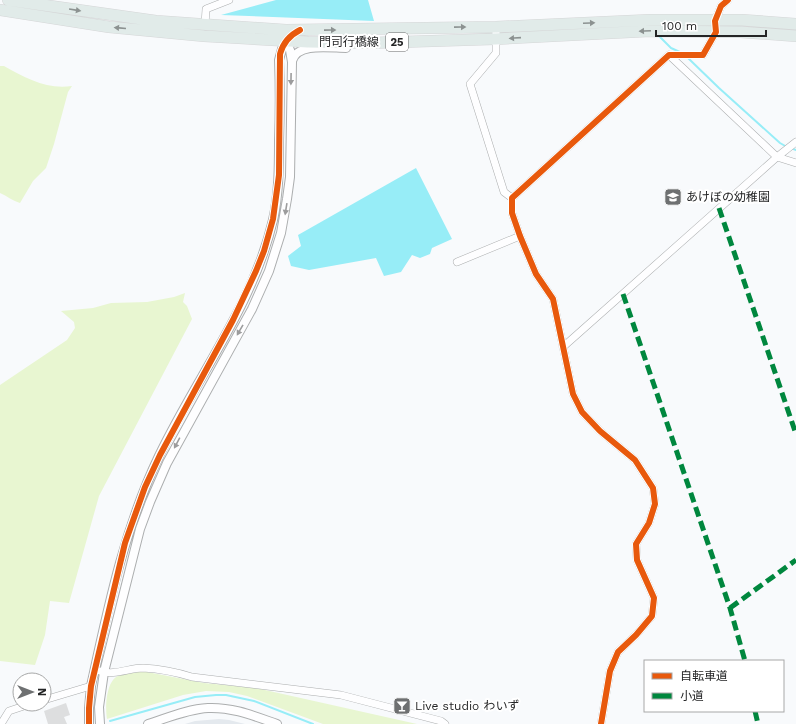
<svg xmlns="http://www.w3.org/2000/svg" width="796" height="724" viewBox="0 0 796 724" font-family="'Work Sans','Noto Sans JP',sans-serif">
  <rect width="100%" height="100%" fill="#f8fafc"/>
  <path fill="#e4e9ee" d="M219,719L229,720L245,724H185L195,721Z"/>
  <path fill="#e8f6d1" d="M0,66H4C26,78 47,90 72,86L68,92L54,144L46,168L33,181L20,203C13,201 7,196 0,193Z
    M185,293L183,302L187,306L192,319L99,496L69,603L50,601L45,635L35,665L0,661V385L67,340L75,328L74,322L61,311L93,308L111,303L147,302L174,297Z
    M142,671L204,683L256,688L417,724H323L247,696L229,692L206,691L183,695L107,719C105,708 106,681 118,676C125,673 135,673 142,671Z"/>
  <path fill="#97edf7" d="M276,0H368L374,21L221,15Z
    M416,168L452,239L432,248L430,254L420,258L412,255L401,272L384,276L376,258L309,270L291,266L288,256L301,246L298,235Z"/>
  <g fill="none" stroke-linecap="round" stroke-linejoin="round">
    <path stroke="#97edf7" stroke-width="2" d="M658,35L671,48L682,53
      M688,58L719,88L780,143L787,147
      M791,148L796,150
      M110,721L195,697L216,695H226L254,701L313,724"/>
  </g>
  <path fill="#dddedf" d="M66,703L70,715L64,717L67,724H48L44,711Z"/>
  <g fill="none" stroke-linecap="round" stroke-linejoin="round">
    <defs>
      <path id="minor" d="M205,25L206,9L229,0
        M496,27V53L470,84L504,192L512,198
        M669,55L777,157L796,163
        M457,262L520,236
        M563,347L777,157L796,142
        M100,671C114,676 129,668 143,668C161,669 176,672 192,677L341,695L441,721L445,724
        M44,700L91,686
        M1,724L9,711L30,704
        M601,724L610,671L618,652L636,635L652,616L654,598L637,560L636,544L649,523L655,504L653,488L635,460L600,431L582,412L573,394L553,299L536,274L520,236L512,213V198L669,55H703L716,32L715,21L721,6L728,0"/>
      <path id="tertiary" d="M292,61C297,42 331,48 346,48
        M89,724V708L91,686C108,608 124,529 159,456C196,378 253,306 273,220C279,194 279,166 279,140C280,113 280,86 279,60L282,49L289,37
        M100,724L99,707L104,672L140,529L150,502L167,463L252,309L269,271L281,233L287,199L290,177L292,62L290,50L286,41
        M148,724C167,718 188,709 208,708C233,707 254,716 277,724"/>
      <path id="primary" d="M8,0L156,21L286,30L496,27L650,20H742L796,24
        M0,10L109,27L204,36L308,42L369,43L495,39L650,31L740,32L796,36"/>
    </defs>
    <use href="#minor" stroke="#acaeaf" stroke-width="8"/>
    <use href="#tertiary" stroke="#acaeaf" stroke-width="10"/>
    <use href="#primary" stroke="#d5d6d7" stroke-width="12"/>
    <use href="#minor" stroke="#fefeff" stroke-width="7"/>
    <use href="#tertiary" stroke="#fefeff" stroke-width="8"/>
    <use href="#primary" stroke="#e1ebe9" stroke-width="11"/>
    <path stroke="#00873e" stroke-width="5" stroke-dasharray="10 5" stroke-linecap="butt" d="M719,208L796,434
      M623,294L730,608L745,661
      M730,608L796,560
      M755,711L758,724"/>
    <defs>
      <path id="cycleway" d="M89,724V708L91,686L125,543L145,487L160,455L233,320L256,271L264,251L273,219L279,175L280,54C283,43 290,35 300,30
        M601,724L610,671L618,652L636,635L652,616L654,598L637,560L636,544L649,523L655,504L653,488L635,460L600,431L582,412L573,394L553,299L536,274L520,236L512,213V198L669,55H703L716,32L715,21L721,6L728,0"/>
    </defs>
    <use href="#cycleway" stroke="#fff" stroke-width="8"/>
    <use href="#cycleway" stroke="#e8590c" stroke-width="6"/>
  </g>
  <defs><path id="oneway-solid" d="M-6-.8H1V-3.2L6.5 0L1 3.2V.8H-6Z"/></defs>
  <g fill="#8c9291">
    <use href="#oneway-solid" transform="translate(75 10) rotate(9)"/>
    <use href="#oneway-solid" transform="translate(589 23) rotate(-2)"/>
    <use href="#oneway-solid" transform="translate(460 27) rotate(-1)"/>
    <use href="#oneway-solid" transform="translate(120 28) rotate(-175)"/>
    <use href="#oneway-solid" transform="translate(330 30) rotate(-1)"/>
    <use href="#oneway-solid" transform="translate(645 31) rotate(178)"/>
    <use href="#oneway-solid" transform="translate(515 38) rotate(176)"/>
  </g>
  <g fill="#9c9c9d">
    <use href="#oneway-solid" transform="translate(291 79) rotate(91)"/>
    <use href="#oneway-solid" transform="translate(286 209) rotate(99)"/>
    <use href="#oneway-solid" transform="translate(240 330) rotate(120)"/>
    <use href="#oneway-solid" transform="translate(177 443) rotate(118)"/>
  </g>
  <defs>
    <symbol id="school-square" viewBox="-11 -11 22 22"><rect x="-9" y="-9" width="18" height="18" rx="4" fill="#6e7071" stroke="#fff"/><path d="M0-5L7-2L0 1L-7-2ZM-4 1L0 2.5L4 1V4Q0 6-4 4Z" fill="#fff"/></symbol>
    <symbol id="bar-square" viewBox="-11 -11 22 22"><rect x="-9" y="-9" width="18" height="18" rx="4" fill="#6e7071" stroke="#fff"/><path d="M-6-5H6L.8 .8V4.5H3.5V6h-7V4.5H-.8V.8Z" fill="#fff"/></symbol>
  </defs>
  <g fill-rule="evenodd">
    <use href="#school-square" x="663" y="187" width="20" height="20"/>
    <use href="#bar-square" x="392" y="696" width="20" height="20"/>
  </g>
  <g text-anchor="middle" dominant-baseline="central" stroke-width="4" stroke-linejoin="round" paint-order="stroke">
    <rect fill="#fff" stroke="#666667" stroke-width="1" x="386" y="33" width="22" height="18" rx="3"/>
    <g font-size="11" font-weight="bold" fill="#242526">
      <text x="397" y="42">25</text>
    </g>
    <g font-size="12" fill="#242526" stroke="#fff">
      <text x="349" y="42">門司行橋線</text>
    </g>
    <g font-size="12" fill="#242526" stroke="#fff" text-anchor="start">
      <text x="686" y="197">あけぼの幼稚園</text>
      <text x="415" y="706">Live studio わいず</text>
    </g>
  </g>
  <rect x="644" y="660" width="140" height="52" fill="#ffffff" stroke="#a7a8a8"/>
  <rect x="652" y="673" width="20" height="6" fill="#e8590c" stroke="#a7a8a8"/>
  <text x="680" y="680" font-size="12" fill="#242526">自転車道</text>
  <rect x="652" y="693" width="20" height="6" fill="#00873e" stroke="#a7a8a8"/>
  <text x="680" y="700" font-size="12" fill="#242526">小道</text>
  <g transform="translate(32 692) rotate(90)"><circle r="19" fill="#ffffff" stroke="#a7a8a8"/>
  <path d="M0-3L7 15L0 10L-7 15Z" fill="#6e7071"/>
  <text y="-6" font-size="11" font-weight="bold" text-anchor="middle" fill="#242526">N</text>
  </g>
  <path d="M656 30v6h110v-6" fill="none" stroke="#242526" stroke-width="2"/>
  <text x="662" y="30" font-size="12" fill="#242526" stroke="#ffffff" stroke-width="3" paint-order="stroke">100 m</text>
</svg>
